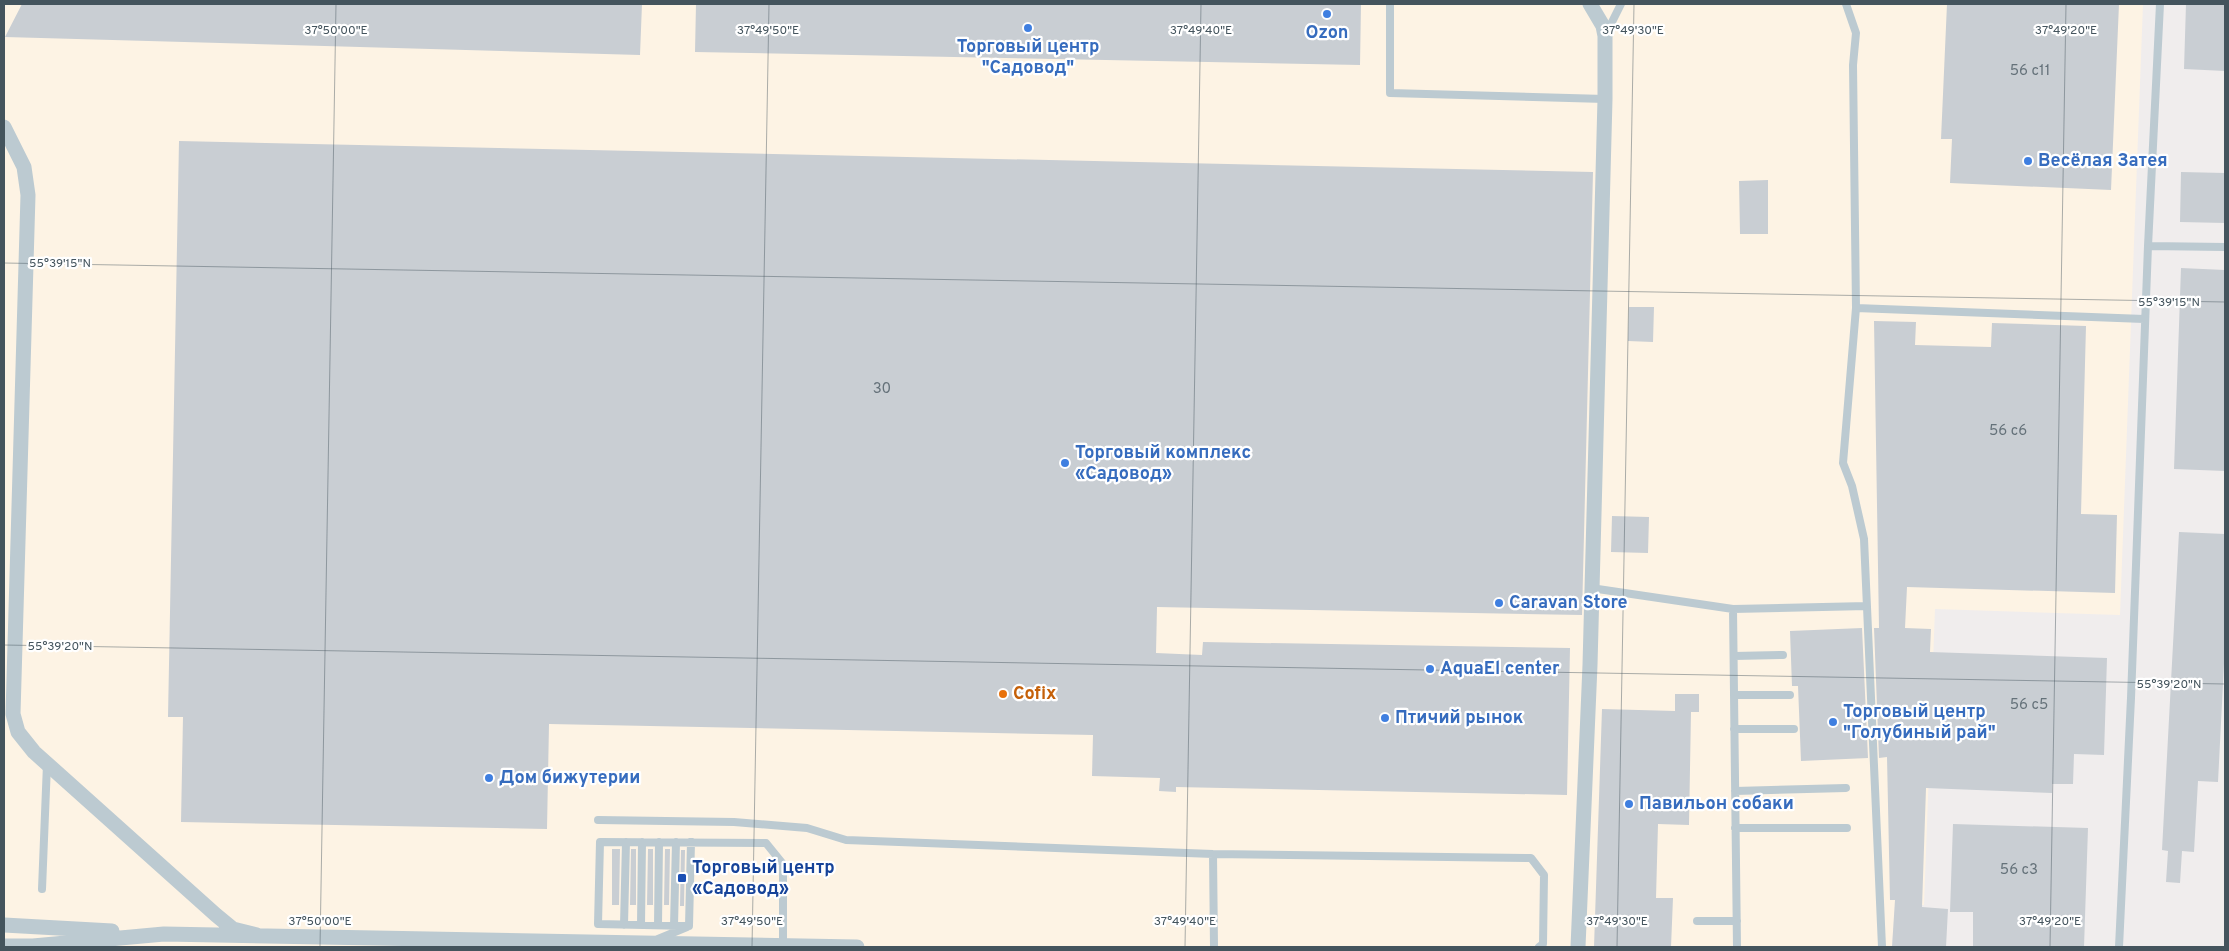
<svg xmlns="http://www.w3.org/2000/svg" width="2229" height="951" viewBox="0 0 2229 951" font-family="Overpass,sans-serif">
  <rect width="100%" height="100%" fill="#f0eded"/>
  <path fill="#fdf3e4" d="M4,4H2143L2120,615L1935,609L1924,905L1895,906L1892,947H4Z"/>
  <path fill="#c9ced3" d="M22,4H642L640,55L5,37Z
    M696,4H1361L1360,65L695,52Z
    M1947,4H2119L2111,190L1950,183L1952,139H1941Z
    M2186,4H2225V71L2184,69Z
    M179,141L1593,172L1582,615L1157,607L1156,653L1202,655L1203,642L1570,648L1567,795L1176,787V792L1159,791L1160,778L1092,776L1093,735L549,724L547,829L181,822L183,717H168Z
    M2181,172L2225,173V223L2180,222Z
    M1768,180V234H1740L1739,181Z
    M2181,268L2225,270V471L2174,469Z
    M1629,307H1654L1653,342L1628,341Z
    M1874,321L1916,322L1915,345L1991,347L1992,323L2086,326L2081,514L2117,515L2115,593L1907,587L1905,628L1931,629L1930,652L2107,658L2104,755L2074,754L2073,784H2052V793L1926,788L1922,907L1948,909L1946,947H1892L1895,900H1890L1887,757L1879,758L1874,628H1879Z
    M1612,516L1649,517L1648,553L1611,552Z
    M2179,532L2225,534V644L2218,782L2198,781L2194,852L2182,851L2180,883L2166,882L2168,851L2162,850Z
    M1862,628L1868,758L1801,761L1798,686H1792L1790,631Z
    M1675,694H1699V712H1691L1689,825L1658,824L1656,898H1673L1671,947H1594L1602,709L1675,711Z
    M1953,824L2088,828L2084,947H1973V912H1950Z
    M612,849H620L619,905H612Z
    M631,849H636V905H630Z
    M648,849H653V905H647Z
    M665,849H670L669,905H664Z
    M681,850H685L684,906H680Z"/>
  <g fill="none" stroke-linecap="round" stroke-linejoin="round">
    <path stroke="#bccad1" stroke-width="8" d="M1390,4V93L1605,99
      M1846,4L1856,33L1853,65L1856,308L1843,463L1852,486L1864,539L1882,947
      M1607,32L1621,4
      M2148,246L2160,4
      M1856,308L2144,319
      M1591,588L1733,609L1867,606
      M1733,609L1737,947
      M1734,656L1783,655
      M1734,695H1790
      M1734,729H1794
      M1735,791L1846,788
      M598,820L734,822L807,828L846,840L1213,854L1531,858L1544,875L1543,944L1539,947
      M1735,828H1847
      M1213,854L1214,947
      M42,889L47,764
      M1697,921H1737
      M624,925L626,842
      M641,925L642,842
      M658,925L659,842
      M674,926L676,842
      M689,926L598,924L600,842L766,843L783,864V945
      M689,926L691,842
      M658,939L687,927
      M2119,947L2131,698L2148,246L2225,247"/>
    <path stroke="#bccad1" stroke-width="15" d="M4,127L24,167L28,195L13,714L18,732L34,752L216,915L233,929L257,935
      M4,925L112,931
      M4,946H33L164,934L857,947
      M1578,947L1590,665L1605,99V36L1603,26L1590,4"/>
  </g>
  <path fill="none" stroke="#44545d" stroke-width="1" stroke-opacity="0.45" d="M4,263L2225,302M4,645L2225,684M320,947L336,4M752,947L769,4M1185,947L1201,4M1617,947L1634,4M2050,947L2066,4"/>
  <g fill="#3f7fe0" stroke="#fff" stroke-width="2">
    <circle cx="1327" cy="14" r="5"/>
    <circle cx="1028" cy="28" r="5"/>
    <circle cx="2028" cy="161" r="5"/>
    <circle cx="1065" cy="463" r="5"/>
    <circle cx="1499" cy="603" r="5"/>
    <circle cx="1430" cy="669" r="5"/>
    <circle cx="1385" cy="718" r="5"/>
    <circle cx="1833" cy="722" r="5"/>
    <circle cx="489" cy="778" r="5"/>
    <circle cx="1629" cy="804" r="5"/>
  </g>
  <circle fill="#e8710a" stroke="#fff" stroke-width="2" cx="1003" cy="694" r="5"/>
  <rect fill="#1a4fb4" stroke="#fff" stroke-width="2" x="677" y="873" width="10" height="10" rx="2.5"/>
  <g text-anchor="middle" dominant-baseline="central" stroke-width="4.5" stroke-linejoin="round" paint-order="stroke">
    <g font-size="15" fill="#65727a">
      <text x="2030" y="71">56 с11</text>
      <text x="882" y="389">30</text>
      <text x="2008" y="431">56 с6</text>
      <text x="2029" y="705">56 с5</text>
      <text x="2019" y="870">56 с3</text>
    </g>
    <g font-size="18" font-weight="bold" fill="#366cbe" stroke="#fff" text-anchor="start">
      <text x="1327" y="33" text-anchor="middle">Ozon</text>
      <text x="1028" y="47" text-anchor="middle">Торговый центр<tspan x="1028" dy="21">"Садовод"</tspan></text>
      <text x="2038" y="161">Весёлая Затея</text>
      <text x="1075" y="453">Торговый комплекс<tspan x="1075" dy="21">«Садовод»</tspan></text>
      <text x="1509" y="603">Caravan Store</text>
      <text x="1440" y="669">AquaEl center</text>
      <text x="1843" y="712">Торговый центр<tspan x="1843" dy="21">"Голубиный рай"</tspan></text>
      <text x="1395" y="718">Птичий рынок</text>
      <text x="499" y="778">Дом бижутерии</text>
      <text x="1639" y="804">Павильон собаки</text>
    </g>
    <g font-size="18" font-weight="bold" fill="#c56008" stroke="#fff" text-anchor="start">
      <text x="1013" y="694">Cofix</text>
    </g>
    <g font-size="18" font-weight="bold" fill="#164399" stroke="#fff" text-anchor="start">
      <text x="692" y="868">Торговый центр<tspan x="692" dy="21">«Садовод»</tspan></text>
    </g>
  </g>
  <g font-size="12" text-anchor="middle" fill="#44545d" stroke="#fff" stroke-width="4.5" stroke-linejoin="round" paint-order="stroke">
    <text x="336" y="34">37°50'00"E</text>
    <text x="768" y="34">37°49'50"E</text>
    <text x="1201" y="34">37°49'40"E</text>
    <text x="1633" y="34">37°49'30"E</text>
    <text x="2066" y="34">37°49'20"E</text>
    <text x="60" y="267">55°39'15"N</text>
    <text x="2169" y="306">55°39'15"N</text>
    <text x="60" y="650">55°39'20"N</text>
    <text x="2169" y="688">55°39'20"N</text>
    <text x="320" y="925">37°50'00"E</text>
    <text x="752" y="925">37°49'50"E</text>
    <text x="1185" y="925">37°49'40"E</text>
    <text x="1617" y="925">37°49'30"E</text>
    <text x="2050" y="925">37°49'20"E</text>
  </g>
  <rect width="2229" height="951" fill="none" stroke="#44545d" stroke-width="10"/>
</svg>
